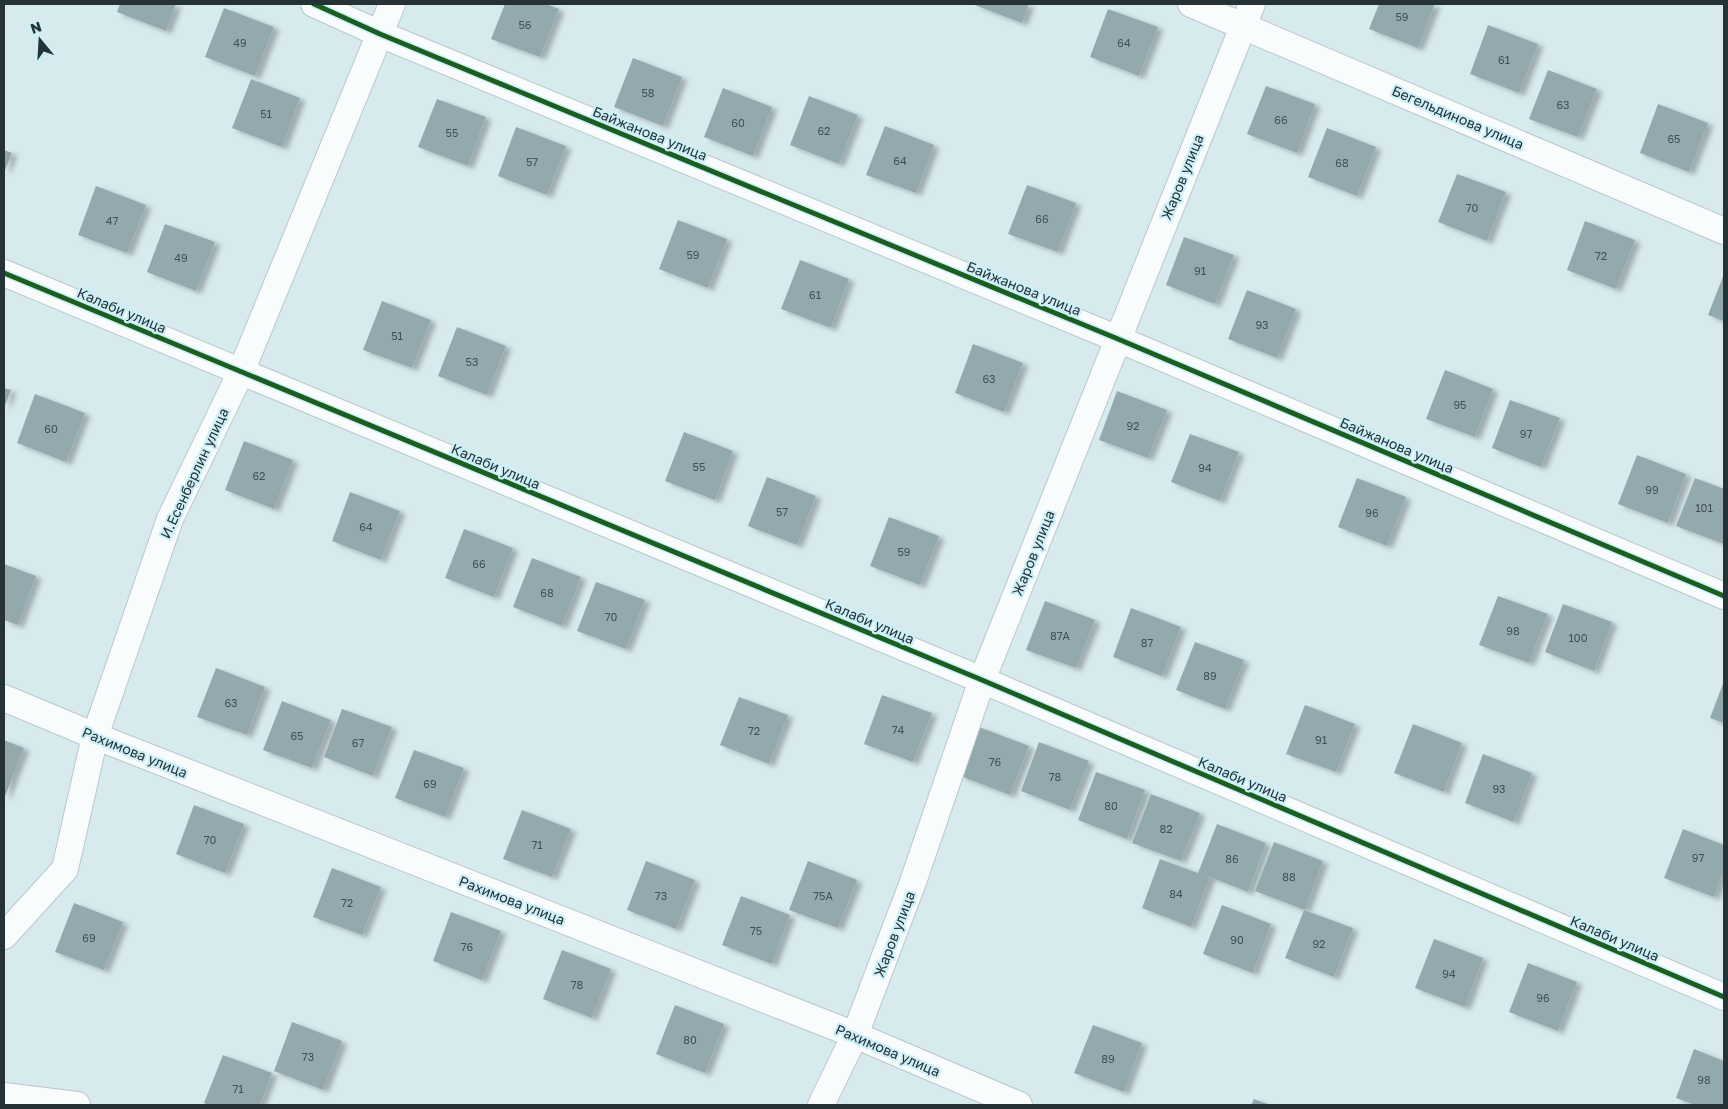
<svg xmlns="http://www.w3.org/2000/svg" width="1728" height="1109" viewBox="0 0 1728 1109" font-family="'Golos Text',sans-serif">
  <defs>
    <filter id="shadow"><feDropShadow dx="5.5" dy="3" stdDeviation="2.5" flood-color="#0004"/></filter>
  </defs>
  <rect width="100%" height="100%" fill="#d7eaee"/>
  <path fill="#94a9ae" filter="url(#shadow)" d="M120,4H176L166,31L117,12Z
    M505,4H546L559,9L540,57L491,39Z
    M972,4H1029L1022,23Z
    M1379,4H1435L1418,48L1369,29Z
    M224,8L274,27L255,76L205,57Z
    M1108,9L1158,27L1139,76L1090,57Z
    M1488,25L1538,44L1519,93L1470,74Z
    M633,58L682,77L663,126L614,107Z
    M1548,70L1597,89L1578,137L1529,119Z
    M251,79L300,98L282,147L232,128Z
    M1266,86L1315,104L1297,153L1247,134Z
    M723,88L772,107L753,156L704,137Z
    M809,96L858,115L839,164L790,145Z
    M437,99L486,117L468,166L418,147Z
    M1658,104L1708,123L1689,172L1640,153Z
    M885,126L934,145L916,193L866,175Z
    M516,127L566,146L547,195L498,176Z
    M1327,128L1376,147L1357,196L1308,177Z
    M4,150L12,153L4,173Z
    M1457,174L1506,192L1487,241L1438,222Z
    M1027,185L1076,203L1058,252L1008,234Z
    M96,186L146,205L127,253L78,235Z
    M678,220L727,239L708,288L659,269Z
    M1585,221L1635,240L1616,289L1567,270Z
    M165,224L215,242L196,291L147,272Z
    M1184,237L1234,255L1215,304L1166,285Z
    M800,260L849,279L831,328L781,309Z
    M1724,274V321L1708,315Z
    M1247,290L1296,309L1277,358L1228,339Z
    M382,301L431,320L412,368L363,350Z
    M457,327L506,346L487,395L438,376Z
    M973,344L1023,363L1004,412L955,393Z
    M1445,370L1493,389L1475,437L1426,419Z
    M4,388L11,390L4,408Z
    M1117,391L1167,410L1148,458L1099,440Z
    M35,394L85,413L66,462L17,443Z
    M1510,400L1560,418L1541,467L1492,448Z
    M684,432L733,451L715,500L665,481Z
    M1190,434L1239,452L1220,501L1171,482Z
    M244,441L293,460L274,509L225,490Z
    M1637,455L1686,474L1668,523L1618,504Z
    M767,477L816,496L797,545L748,526Z
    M1357,478L1406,497L1387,546L1338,527Z
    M1695,478L1724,489V544L1676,526Z
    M350,492L400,511L381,560L332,541Z
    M889,517L939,536L920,585L870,566Z
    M464,529L513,548L494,597L445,578Z
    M532,558L581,577L562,626L513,607Z
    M4,564L36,576L18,625L4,620Z
    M596,582L645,600L626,649L577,631Z
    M1498,596L1548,614L1529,663L1479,645Z
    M1045,601L1095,620L1076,668L1026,650Z
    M1563,604L1612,622L1594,671L1545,652Z
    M1131,608L1181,627L1162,676L1113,657Z
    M1195,642L1244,660L1225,709L1176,690Z
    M216,668L265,687L247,735L197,717Z
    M1724,681V723L1710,718Z
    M882,695L932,713L913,762L864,744Z
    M739,697L788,715L769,764L720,745Z
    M282,701L331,720L312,768L263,750Z
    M1305,705L1355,724L1336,772L1286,754Z
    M342,709L392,727L373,776L324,757Z
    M1413,724L1462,743L1444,792L1394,773Z
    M979,727L1029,746L1010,795L960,776Z
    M4,740L24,748L4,799Z
    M1039,742L1089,761L1070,810L1021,791Z
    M414,750L464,768L445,817L395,798Z
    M1483,754L1532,773L1514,822L1465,803Z
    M1096,772L1145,790L1127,839L1078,820Z
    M1151,794L1200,813L1181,861L1132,843Z
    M194,805L244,824L225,873L176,854Z
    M522,810L571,829L552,877L503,859Z
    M1217,824L1266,843L1248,892L1210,877L1191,927L1142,908L1160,859L1198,873Z
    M1683,829L1724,845V869L1714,897L1664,878Z
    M1274,842L1323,861L1305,910L1255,891Z
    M646,861L695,880L676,929L627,910Z
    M808,861L857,880L838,928L789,910Z
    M332,868L381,887L362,935L313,917Z
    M741,896L790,915L772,964L722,945Z
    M74,903L123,922L104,970L55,952Z
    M1222,905L1271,924L1253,973L1203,954Z
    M1304,910L1353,928L1334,977L1285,958Z
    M451,912L501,931L482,980L433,961Z
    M1434,939L1483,958L1465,1007L1415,988Z
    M562,950L611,969L592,1018L543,999Z
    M1528,963L1577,982L1558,1031L1509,1012Z
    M675,1005L724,1024L705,1073L656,1054Z
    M292,1022L342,1041L323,1090L274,1071Z
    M1093,1025L1142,1043L1124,1092L1074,1073Z
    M1694,1049L1724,1061V1105H1695L1676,1098Z
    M223,1055L272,1073L260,1105H209L204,1103Z
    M1254,1099L1270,1105H1251Z"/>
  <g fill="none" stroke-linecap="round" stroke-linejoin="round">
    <defs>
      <path id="street" d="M314,4L380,34L1118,339L1724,596
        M1191,4L1724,231
        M4,273L982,680L1724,997
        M4,698L95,736L855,1035L1019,1105
        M4,936L65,869L95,736L170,519L241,372L392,4
        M4,1096L77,1105
        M821,1105L855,1035L913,882L982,680L1252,4"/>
    </defs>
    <use href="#street" stroke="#b9c7cb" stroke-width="28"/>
    <use href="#street" stroke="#f9fcfc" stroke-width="26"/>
    <defs>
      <path id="cycleway" d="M314,4L380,34L1118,339L1724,596
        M4,273L982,680L1724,997"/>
    </defs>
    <use href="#cycleway" stroke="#cdf0f8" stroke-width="8"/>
    <use href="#cycleway" stroke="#1b5e20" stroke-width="5"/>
  </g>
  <g text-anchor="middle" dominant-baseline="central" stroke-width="4.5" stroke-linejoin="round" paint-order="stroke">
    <g font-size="11" fill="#415054">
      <text x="1402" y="16">59</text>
      <text x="525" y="24">56</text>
      <text x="240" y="42">49</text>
      <text x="1124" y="42">64</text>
      <text x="1504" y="59">61</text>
      <text x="648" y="92">58</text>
      <text x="1563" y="104">63</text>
      <text x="266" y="113">51</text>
      <text x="1281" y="119">66</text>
      <text x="738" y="122">60</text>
      <text x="824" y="130">62</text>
      <text x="452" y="132">55</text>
      <text x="1674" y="138">65</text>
      <text x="900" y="160">64</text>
      <text x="532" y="161">57</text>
      <text x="1342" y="162">68</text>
      <text x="1472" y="207">70</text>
      <text x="1042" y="218">66</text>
      <text x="112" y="220">47</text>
      <text x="693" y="254">59</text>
      <text x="1601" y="255">72</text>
      <text x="181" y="257">49</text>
      <text x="1200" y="270">91</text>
      <text x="815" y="294">61</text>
      <text x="1262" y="324">93</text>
      <text x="397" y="335">51</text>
      <text x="472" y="361">53</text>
      <text x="989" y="378">63</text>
      <text x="1460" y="404">95</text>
      <text x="1133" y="425">92</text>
      <text x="51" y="428">60</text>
      <text x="1526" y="433">97</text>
      <text x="699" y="466">55</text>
      <text x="1205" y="467">94</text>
      <text x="259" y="475">62</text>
      <text x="1652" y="489">99</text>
      <text x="1704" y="507">101</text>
      <text x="782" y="511">57</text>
      <text x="1372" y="512">96</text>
      <text x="366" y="526">64</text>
      <text x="904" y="551">59</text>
      <text x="479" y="563">66</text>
      <text x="547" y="592">68</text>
      <text x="611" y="616">70</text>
      <text x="1513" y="630">98</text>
      <text x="1060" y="635">87А</text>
      <text x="1578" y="637">100</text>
      <text x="1147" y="642">87</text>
      <text x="1210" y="675">89</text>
      <text x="231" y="702">63</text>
      <text x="898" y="729">74</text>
      <text x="754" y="730">72</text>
      <text x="297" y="735">65</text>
      <text x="1321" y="739">91</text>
      <text x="358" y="742">67</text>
      <text x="995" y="761">76</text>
      <text x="1055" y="776">78</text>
      <text x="430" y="783">69</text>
      <text x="1499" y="788">93</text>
      <text x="1111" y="805">80</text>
      <text x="1166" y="828">82</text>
      <text x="210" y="839">70</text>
      <text x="537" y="844">71</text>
      <text x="1698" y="857">97</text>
      <text x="1232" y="858">86</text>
      <text x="1289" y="876">88</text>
      <text x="1176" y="893">84</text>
      <text x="661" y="895">73</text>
      <text x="823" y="895">75А</text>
      <text x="347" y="902">72</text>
      <text x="756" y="930">75</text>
      <text x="89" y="937">69</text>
      <text x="1237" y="939">90</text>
      <text x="1319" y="943">92</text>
      <text x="467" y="946">76</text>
      <text x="1449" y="973">94</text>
      <text x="577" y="984">78</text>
      <text x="1543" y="997">96</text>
      <text x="690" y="1039">80</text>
      <text x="308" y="1056">73</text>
      <text x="1108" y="1058">89</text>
      <text x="1704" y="1079">98</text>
      <text x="238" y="1088">71</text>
    </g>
    <g font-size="14" fill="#253236" stroke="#cdf0f8">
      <text transform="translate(1458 117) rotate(23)">Бегельдинова улица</text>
      <text transform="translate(650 133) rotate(22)">Байжанова улица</text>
      <text transform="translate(1182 177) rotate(-68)">Жаров улица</text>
      <text transform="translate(1024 288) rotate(22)">Байжанова улица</text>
      <text transform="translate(122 310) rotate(23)">Калаби улица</text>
      <text transform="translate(1397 445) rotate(23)">Байжанова улица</text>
      <text transform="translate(496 466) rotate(23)">Калаби улица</text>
      <text transform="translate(194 473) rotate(-65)">И.Есенберлин улица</text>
      <text transform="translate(1033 553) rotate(-68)">Жаров улица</text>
      <text transform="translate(870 621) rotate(23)">Калаби улица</text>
      <text transform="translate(135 752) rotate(22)">Рахимова улица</text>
      <text transform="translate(1243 779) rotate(23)">Калаби улица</text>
      <text transform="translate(512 900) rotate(21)">Рахимова улица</text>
      <text transform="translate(894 934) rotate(-69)">Жаров улица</text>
      <text transform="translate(1615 938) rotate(23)">Калаби улица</text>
      <text transform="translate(888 1050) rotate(23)">Рахимова улица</text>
    </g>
  </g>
  <rect width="1728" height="1109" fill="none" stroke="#253236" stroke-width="10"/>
  <g transform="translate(40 40) rotate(342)" stroke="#cdf0f8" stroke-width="4" paint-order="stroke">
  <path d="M0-4L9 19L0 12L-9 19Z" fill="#253236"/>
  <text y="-8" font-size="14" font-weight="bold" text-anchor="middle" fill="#253236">N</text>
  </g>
</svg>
